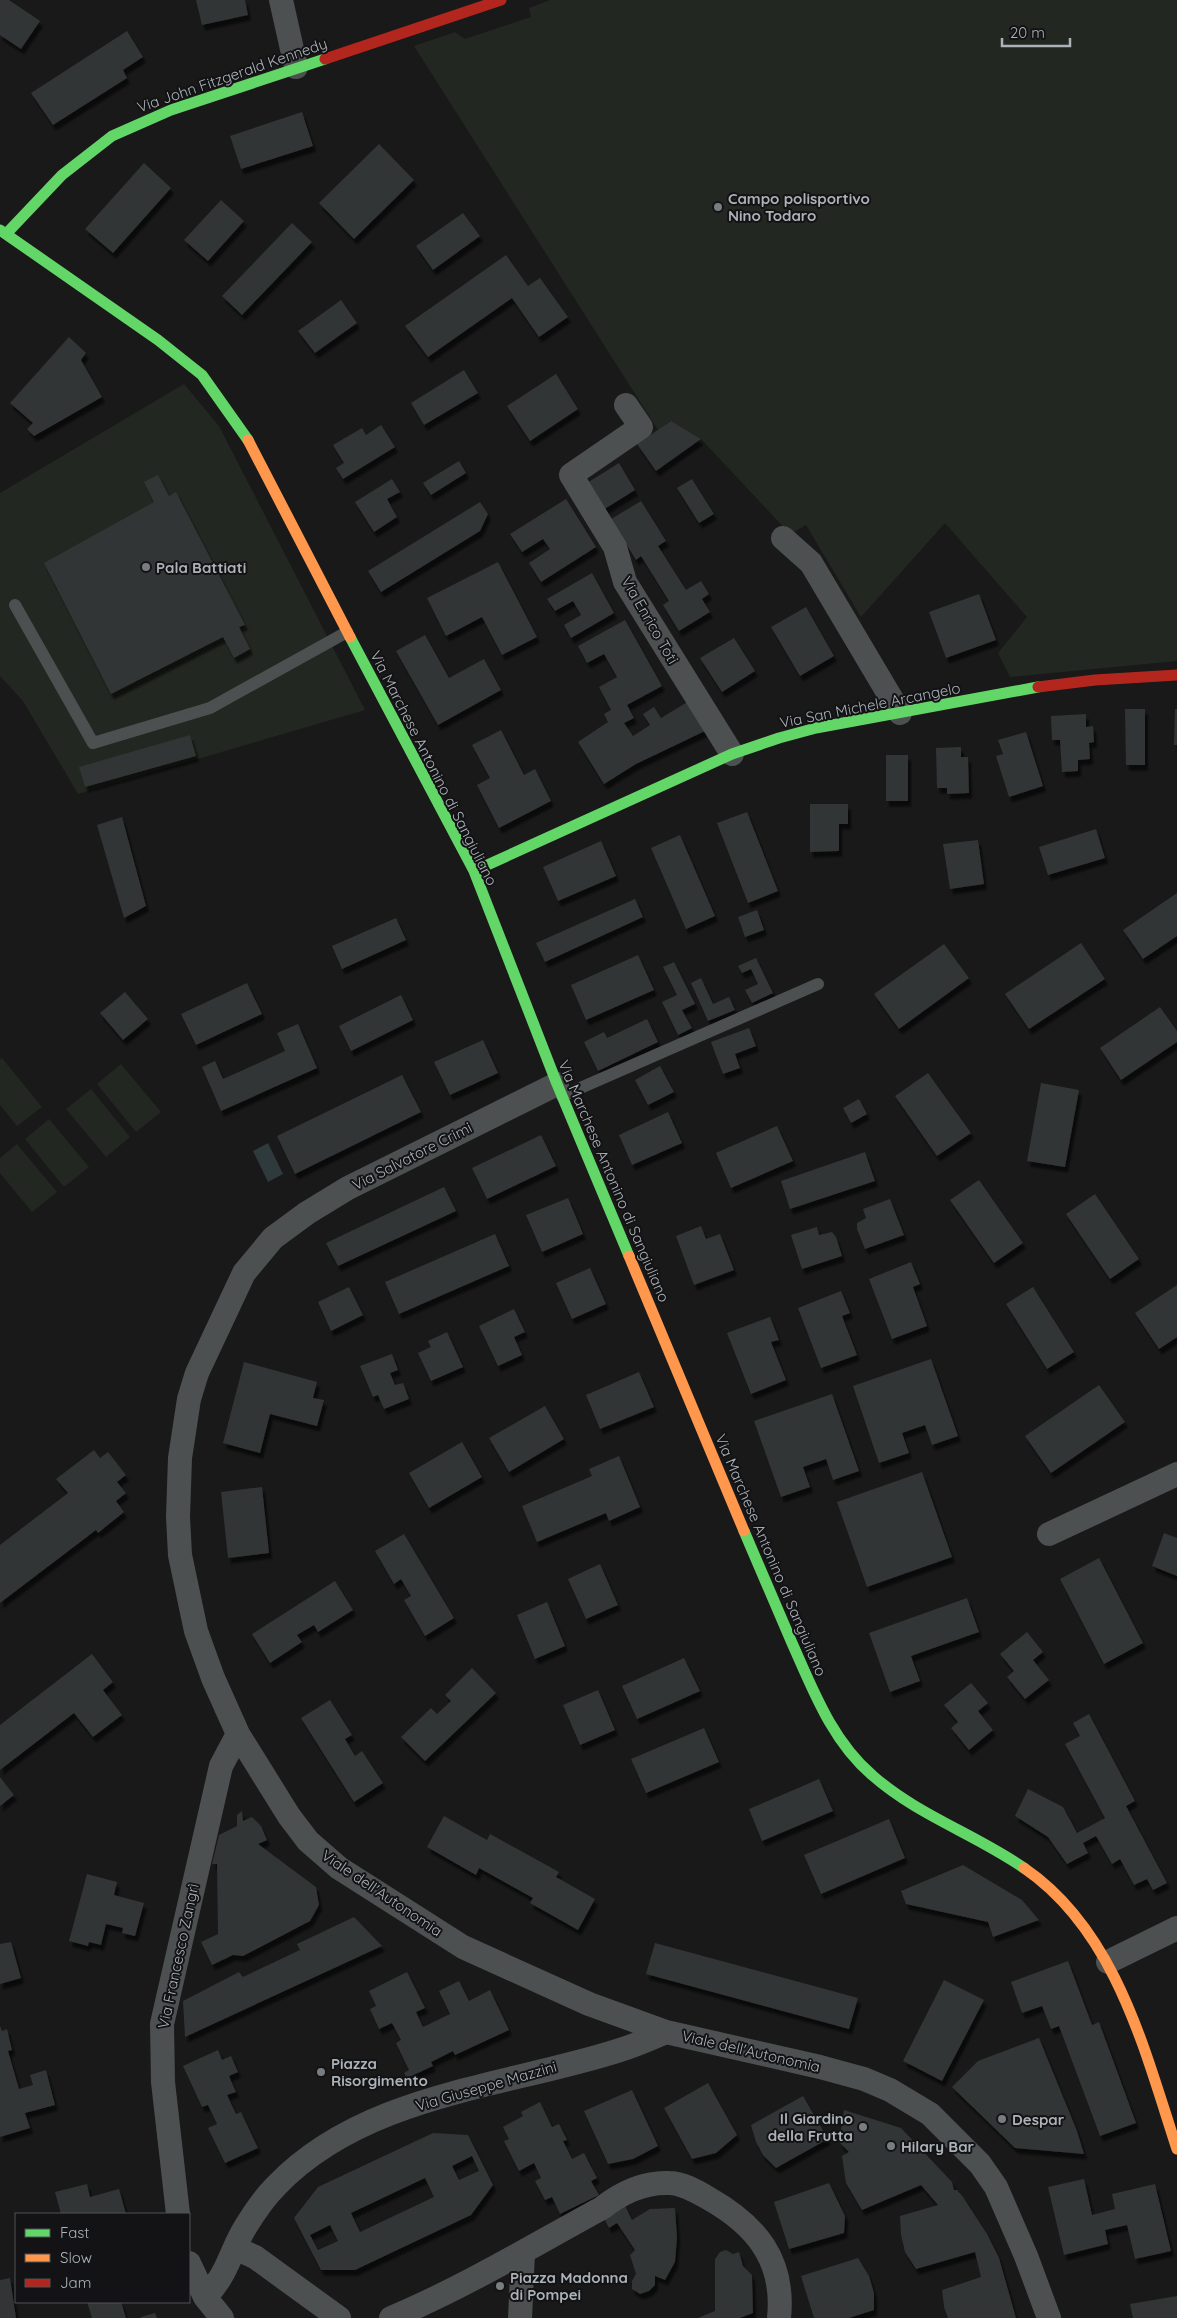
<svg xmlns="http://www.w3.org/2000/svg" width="1177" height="2318" viewBox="0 0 1177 2318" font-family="Quicksand,sans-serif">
  <defs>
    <filter id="shadow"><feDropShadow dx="3" dy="5.5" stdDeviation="1" flood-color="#0009"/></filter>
  </defs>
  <rect width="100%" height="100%" fill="#191919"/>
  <path fill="#222721" d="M550,0H1177V661L1010,677L998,653L1027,617L945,523L861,617L806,525L790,534L701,439L671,421L658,430L414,46L455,32L465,39L531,17L529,8Z
    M184,384L219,426L365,710L78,794L23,701L0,676V493Z
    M2,1058L42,1107L17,1126L0,1105V1060Z
    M121,1064L161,1112L136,1132L97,1084Z
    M91,1089L130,1137L106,1157L66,1109Z
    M49,1119L89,1167L64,1187L25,1139Z
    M17,1144L57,1192L32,1212L0,1173V1158Z"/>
  <path fill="#2f3a3c" d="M268,1143L283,1174L268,1182L253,1151Z"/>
  <path fill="#333434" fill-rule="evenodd" filter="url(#shadow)" d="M0,0H9L40,21L21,49L0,35Z
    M196,0H245L248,15L202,25Z
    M127,31L143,57L123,70L127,78L53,125L31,93Z
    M302,112L313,146L241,169L230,136Z
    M379,144L414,180L354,239L319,203Z
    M144,163L171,188L113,253L85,229Z
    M221,200L244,221L208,261L184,240Z
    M463,213L480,236L433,270L416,246Z
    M292,223L312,242L242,315L222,296Z
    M506,255L528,286L540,278L568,317L539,337L512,298L428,357L405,326Z
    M341,300L357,323L315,353L298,331Z
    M69,337L86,353L81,360L102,397L34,436L27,429L33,423L10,403Z
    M464,370L478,393L424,425L411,403Z
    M556,374L578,409L530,441L507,406Z
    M671,421L701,439L656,471L637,444Z
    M381,425L395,447L343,479L336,468L344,463L333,445L362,428L366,435Z
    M459,461L466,473L431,495L423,483Z
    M619,463L635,490L603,510L587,483Z
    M158,475L169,496L176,492L245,625L239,627L250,649L234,658L223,637L111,694L44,563L154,502L144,482Z
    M392,479L400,492L387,499L397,517L374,532L355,502Z
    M692,479L714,514L699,523L677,488Z
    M566,499L596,547L541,582L529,563L550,549L543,539L522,552L510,534Z
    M641,501L666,541L658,546L686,590L701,581L709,594L702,599L710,612L679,631L663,605L669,601L641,556L636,560L611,519Z
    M480,502L488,514L480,531L381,592L368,571Z
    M498,562L537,637L502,655L482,617L446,636L427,598Z
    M592,573L614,613L571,638L564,625L581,615L573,601L555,611L547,599Z
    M979,594L996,640L946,658L929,612Z
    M806,607L834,656L800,676L771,627Z
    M625,620L662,686L627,705L634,718L624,723L633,736L650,725L643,714L654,707L661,718L689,701L705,731L636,764L604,784L578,742L608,722L604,714L611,710L599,687L617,677L604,654L587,663L578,646Z
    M425,635L449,678L484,659L501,690L438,725L396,651Z
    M734,638L755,671L722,692L700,658Z
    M1125,709H1145V765H1126Z
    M1175,709H1177V745H1174Z
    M1086,714V727L1093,726L1094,742L1089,743L1090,759L1078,760V771L1062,772L1060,740H1052L1051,716Z
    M501,730L524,775L535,769L551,801L499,828L477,785L490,778L472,745Z
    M1026,732L1043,786L1009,797L996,756L1003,754L998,740Z
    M190,735L196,756L85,787L79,767Z
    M961,747V757H968L969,793L947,794V788H937L936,748Z
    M886,755H908V801H886Z
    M810,804H848V824H839V851L810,852Z
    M747,812L778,891L748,903L717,823Z
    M122,817L146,906L124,918L97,825Z
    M1096,829L1105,858L1048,875L1039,847Z
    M680,835L715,916L686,929L651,848Z
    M978,840L984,884L950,889L943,844Z
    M601,841L616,876L558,901L543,867Z
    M1177,893V936L1143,959L1123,930Z
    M635,899L643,917L545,962L536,943Z
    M757,910L764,930L745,937L738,917Z
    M396,918L406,940L342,969L332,946Z
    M1081,943L1105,979L1029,1029L1005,994Z
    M944,944L969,978L899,1029L874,994Z
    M638,955L654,990L586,1020L571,985Z
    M756,958L773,993L752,1003L745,990L758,984L751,969L742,973L738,966Z
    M674,962L695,1004L682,1010L692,1028L678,1035L662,1002L677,995L663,967Z
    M701,978L713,1004L729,997L735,1010L708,1021L691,983Z
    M247,983L262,1014L196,1045L181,1014Z
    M125,992L148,1019L123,1040L100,1013Z
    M401,995L413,1020L351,1051L339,1026Z
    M1160,1007L1177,1031V1042L1121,1080L1100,1048Z
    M647,1019L658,1042L598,1071L584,1042L604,1032L607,1038Z
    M298,1024L317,1068L221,1111L202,1067L215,1061L223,1079L285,1051L277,1033Z
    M749,1028L756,1046L735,1054L740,1068L723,1074L711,1042Z
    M483,1040L498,1073L450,1095L434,1062Z
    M660,1066L674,1092L648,1105L635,1080Z
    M928,1073L971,1133L937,1156L895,1096Z
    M402,1075L421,1112L295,1174L277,1136Z
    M1041,1083L1079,1090L1065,1167L1027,1161Z
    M859,1099L867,1114L851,1123L843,1108Z
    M668,1112L682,1143L632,1165L619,1135Z
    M777,1126L793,1161L731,1188L716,1153Z
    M541,1135L556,1166L487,1199L472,1168Z
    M865,1152L875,1181L790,1209L781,1181Z
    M979,1180L1023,1243L994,1263L950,1200Z
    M444,1187L456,1211L338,1266L326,1243Z
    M1095,1194L1139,1259L1110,1279L1066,1214Z
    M568,1198L583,1234L542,1252L526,1215Z
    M890,1199L904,1235L865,1249L857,1229V1223L866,1218L863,1209Z
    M701,1226L706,1239L720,1234L734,1270L694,1285L676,1236Z
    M817,1227L819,1235L832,1232L836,1237L842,1256L802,1269L791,1235Z
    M495,1234L509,1266L399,1314L385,1282Z
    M911,1262L920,1284L913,1287L927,1326L892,1339L869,1279Z
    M590,1268L606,1304L572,1319L556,1283Z
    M1177,1285V1337L1159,1349L1135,1313Z
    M349,1287L363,1315L331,1331L318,1302Z
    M1033,1287L1074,1352L1047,1369L1006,1304Z
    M841,1291L850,1313L842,1316L857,1355L821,1368L798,1308Z
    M514,1309L525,1332L514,1337L522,1355L498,1366L479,1326Z
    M770,1317L779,1340L771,1342L786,1380L751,1394L727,1333Z
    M447,1332L463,1367L431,1381L418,1353L431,1347L428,1341Z
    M392,1354L398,1370L390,1373L395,1385L403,1383L409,1399L384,1409L378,1395L373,1397L360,1366Z
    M931,1359L958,1436L932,1445L925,1425L902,1433L909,1453L879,1463L853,1386Z
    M244,1362L317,1382L313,1398L324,1400L317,1426L270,1414L260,1453L223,1443Z
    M639,1372L654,1407L600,1429L586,1395Z
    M1099,1385L1125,1422L1051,1473L1025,1436Z
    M832,1394L859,1471L833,1480L826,1459L803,1467L810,1487L781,1497L754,1421Z
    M545,1406L564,1439L509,1472L489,1438Z
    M462,1442L482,1477L429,1508L409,1473Z
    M94,1450L100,1458L108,1452L126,1475L117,1482L126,1493L116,1501L124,1512L98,1533L96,1530L0,1603V1545L68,1493L56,1479Z
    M619,1456L640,1507L609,1521L606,1513L537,1542L522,1506L592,1476L589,1469Z
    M922,1472L952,1557L867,1587L837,1502Z
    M262,1487L269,1553L228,1558L221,1492Z
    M1164,1533L1177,1538V1576L1152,1566Z
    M404,1534L454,1618L425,1636L404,1600L411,1596L401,1579L394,1584L375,1551Z
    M1099,1558L1143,1643L1104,1664L1060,1579Z
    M600,1564L618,1605L586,1619L568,1579Z
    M335,1581L353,1610L318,1632L314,1625L297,1635L302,1642L270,1663L252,1634Z
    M967,1598L979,1632L911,1656L920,1681L890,1692L869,1633Z
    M547,1602L565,1646L535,1659L517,1615Z
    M1027,1632L1043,1652L1033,1660L1049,1680L1025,1699L1007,1677L1014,1671L1000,1654Z
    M92,1654L113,1682L103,1690L122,1715L93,1737L74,1713L0,1770V1725Z
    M684,1658L700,1691L637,1719L622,1686Z
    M472,1668L496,1693L425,1761L401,1737L431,1708L437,1714L451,1701L445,1695Z
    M971,1683L988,1703L978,1711L993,1730L969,1750L951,1728L958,1722L944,1705Z
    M598,1690L615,1730L580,1745L563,1705Z
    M330,1700L352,1735L345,1739L355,1756L362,1751L383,1783L354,1802L301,1718Z
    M1089,1714L1135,1801L1126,1806L1167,1883L1153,1890L1147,1879L1134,1885L1120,1859L1112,1864L1096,1836L1083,1843L1088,1853L1067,1864L1048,1837L1015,1816L1028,1789L1063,1807L1077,1833L1105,1818L1065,1744L1080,1736L1073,1723Z
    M704,1728L719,1762L646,1793L631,1759Z
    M0,1777L14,1795L0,1806Z
    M819,1779L833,1811L762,1841L749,1809Z
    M242,1811L243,1821L252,1817L261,1826L267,1840L258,1844L316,1887L319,1905L310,1921L243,1956L233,1955L212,1965L201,1942L218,1934L217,1864H212L219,1835L237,1826V1815Z
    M444,1816L487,1840L490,1834L559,1872L556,1877L595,1899L578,1930L530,1903L533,1898L479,1868L476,1875L427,1847Z
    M889,1819L905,1858L821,1894L804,1855Z
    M963,1865L1022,1900L1039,1920L993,1937L988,1922L906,1904L901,1891Z
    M87,1874L117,1882L114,1895L144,1903L135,1936L122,1933L123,1928L106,1924L101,1945L89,1942L88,1946L69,1941Z
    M354,1917L382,1946L185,2037L183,2001L239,1972L243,1977L300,1950L297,1944Z
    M11,1942L21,1978L0,1984V1944Z
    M655,1943L858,1998L849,2029L646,1974Z
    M1068,1961L1092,2025L1099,2022L1136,2123L1100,2136L1059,2026L1051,2029L1042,2006L1022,2013L1011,1982Z
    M407,1972L425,2008L416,2012L423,2027L450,2014L439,1991L459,1981L469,2001L490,1990L509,2030L455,2055L453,2051L431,2062L433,2066L407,2078L404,2073L409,2070L396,2043L401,2040L392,2023L379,2029L370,2009L376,2006L369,1991Z
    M944,1980L984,2000L942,2081L903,2061Z
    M0,2026L2,2031L7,2029L12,2050L8,2051L19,2089L33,2085L30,2075L46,2070L55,2105L25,2113L30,2128L0,2137Z
    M1039,2038L1077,2131L1084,2154L1015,2148L952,2087L978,2061Z
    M218,2050L222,2060L231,2056L238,2072L229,2076L236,2092L227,2095L236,2114L241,2112L258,2148L225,2163L208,2128L217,2124L208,2105L202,2107L183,2066Z
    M708,2083L737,2135L716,2153L692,2159L664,2108Z
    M632,2090L658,2146L633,2159L608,2164L584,2111Z
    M803,2096L828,2139L776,2168L763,2155L756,2142L751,2125Z
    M540,2102L552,2127L559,2124L567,2140L563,2141L572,2159L584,2153L597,2178L591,2181L599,2195L560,2214L552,2197L545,2200L535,2181L541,2178L534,2163L519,2171L504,2141L509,2139L503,2127L523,2116L521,2112Z
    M844,2110L901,2128L952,2182L954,2190H957L963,2197L987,2234L999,2258L1016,2318H948L944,2307L942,2290L981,2277L975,2252L916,2269L905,2252L901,2235L900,2216L938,2205L921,2185L862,2210L846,2183L842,2156L849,2152L839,2142Z
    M433,2133L468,2135L493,2185L471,2215L355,2270H321L294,2218L318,2187ZM472,2156L479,2171L459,2180L452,2166ZM425,2178L434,2197L360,2232L351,2213ZM330,2225L338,2241L318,2250L310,2235Z
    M1084,2179L1092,2215L1115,2209L1112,2194L1155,2184L1171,2251L1135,2259L1127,2225L1105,2230L1108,2244L1064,2255L1048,2187Z
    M829,2183L845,2216L844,2233L789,2249L774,2202Z
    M87,2184L90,2197L119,2189L126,2214H61L55,2192Z
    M625,2206L632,2220L650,2209L675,2208L677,2238L675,2262L665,2280L655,2276V2285L649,2291L640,2294L632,2289V2281L636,2274L630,2255L635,2250L617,2223L609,2228L604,2218Z
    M726,2250L733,2254L739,2252L743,2266L752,2275L753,2313L740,2318H698L715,2311V2259L720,2252Z
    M858,2258L869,2276L874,2293V2310L849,2318H814L801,2276Z
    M10,2278L16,2318H0V2280Z
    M1177,2296V2318H1133L1130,2304Z
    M87,2302H121L126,2318H92Z
    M155,2313L157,2318H141V2317Z"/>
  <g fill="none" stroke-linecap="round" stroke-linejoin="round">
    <path stroke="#4d5051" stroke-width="12" d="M15,605L93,743L210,708L347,632
      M562,1096L818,984"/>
    <path stroke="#4d5051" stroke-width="24" d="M281,0L296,67
      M626,405L641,427L571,475L615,547L625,582L732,754
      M783,538L811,563L900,713
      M557,1084L348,1188L307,1213L273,1238L244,1273L197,1373L189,1399L180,1458L178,1517L180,1555L196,1631L213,1678L238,1734L289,1816L308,1841L339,1868L463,1947L589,2004L666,2032L820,2067L864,2079L890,2090L930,2114L980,2164L996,2187L1026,2256L1049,2318
      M1049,1534L1177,1474
      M1108,1962L1177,1928
      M178,2214L163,2082L162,2024L221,1766L238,1734
      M235,2248L255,2257L339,2318
      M189,2263L205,2297L222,2318
      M205,2297C228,2275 230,2251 246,2226C254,2213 265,2197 276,2186C363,2095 503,2087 617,2051C634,2046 650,2039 666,2032
      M391,2318C465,2287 532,2246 602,2208C621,2193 643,2182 669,2183C682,2183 696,2191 708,2198C756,2225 785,2260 779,2318
      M520,2318L523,2253"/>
    <path stroke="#63d668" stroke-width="11" d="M0,230L158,340L202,375L248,440
      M6,234L62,175L112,136L171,110L325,59
      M350,637L474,871L557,1084L629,1256
      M474,871L732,754L779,738L816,728L1038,687
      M744,1531C760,1568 776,1605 792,1643C813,1690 832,1741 872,1775C917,1815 975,1834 1024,1868"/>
    <path stroke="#ff974d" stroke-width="11" d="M248,440L350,637
      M629,1256L744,1531
      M1024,1868C1116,1931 1144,2049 1177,2149"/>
    <path stroke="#b3261e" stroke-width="11" d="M325,59L501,0
      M1038,687L1095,680L1177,675"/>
  </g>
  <g fill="#787d80" stroke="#131315" stroke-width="2">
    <circle cx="718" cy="207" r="5"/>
    <circle cx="146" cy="567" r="5"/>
    <circle cx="321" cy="2072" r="5"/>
    <circle cx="1002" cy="2119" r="5"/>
    <circle cx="863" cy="2127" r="5"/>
    <circle cx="891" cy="2146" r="5"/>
    <circle cx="500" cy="2286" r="5"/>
  </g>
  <g text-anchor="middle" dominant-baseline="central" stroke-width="4" stroke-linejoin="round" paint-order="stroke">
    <g font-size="15" fill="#abb3b8" stroke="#131315">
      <text transform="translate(232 75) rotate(-19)">Via John Fitzgerald Kennedy</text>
      <text transform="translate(650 620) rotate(60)">Via Enrico Toti</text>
      <text transform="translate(870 705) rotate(-11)">Via San Michele Arcangelo</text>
      <text transform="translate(434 768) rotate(63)">Via Marchese Antonino di Sangiuliano</text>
      <text transform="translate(412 1156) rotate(-27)">Via Salvatore Crimi</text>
      <text transform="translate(614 1181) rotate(67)">Via Marchese Antonino di Sangiuliano</text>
      <text transform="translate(771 1555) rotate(67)">Via Marchese Antonino di Sangiuliano</text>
      <text transform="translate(382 1893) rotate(34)">Viale dell'Autonomia</text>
      <text transform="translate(178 1956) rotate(-78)">Via Francesco Zangrì</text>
      <text transform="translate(751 2051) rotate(13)">Viale dell'Autonomia</text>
      <text transform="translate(486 2086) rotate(-16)">Via Giuseppe Mazzini</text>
    </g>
    <g font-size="15" font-weight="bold" fill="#abb3b8" stroke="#131315" text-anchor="start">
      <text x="728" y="198">Campo polisportivo<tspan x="728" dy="17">Nino Todaro</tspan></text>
      <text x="156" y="567">Pala Battiati</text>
      <text x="331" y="2063">Piazza<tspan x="331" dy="17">Risorgimento</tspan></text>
      <text x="853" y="2118" text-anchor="end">Il Giardino<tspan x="853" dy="17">della Frutta</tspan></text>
      <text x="1012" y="2119">Despar</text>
      <text x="901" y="2146">Hilary Bar</text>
      <text x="510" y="2277">Piazza Madonna<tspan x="510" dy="17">di Pompei</tspan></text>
    </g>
  </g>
  <rect x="15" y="2213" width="175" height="90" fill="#131315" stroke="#505356"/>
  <rect x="25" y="2229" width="25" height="8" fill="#63d668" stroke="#505356"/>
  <text x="60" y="2238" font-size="15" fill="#abb3b8">Fast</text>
  <rect x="25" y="2254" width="25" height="8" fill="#ff974d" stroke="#505356"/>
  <text x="60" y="2263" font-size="15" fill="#abb3b8">Slow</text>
  <rect x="25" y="2279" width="25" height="8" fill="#b3261e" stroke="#505356"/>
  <text x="60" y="2288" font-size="15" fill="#abb3b8">Jam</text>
  <path d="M1002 38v8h68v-8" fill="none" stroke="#abb3b8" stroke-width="2.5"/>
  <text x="1010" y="38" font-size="15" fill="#abb3b8" stroke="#131315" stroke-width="4" paint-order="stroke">20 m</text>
</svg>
